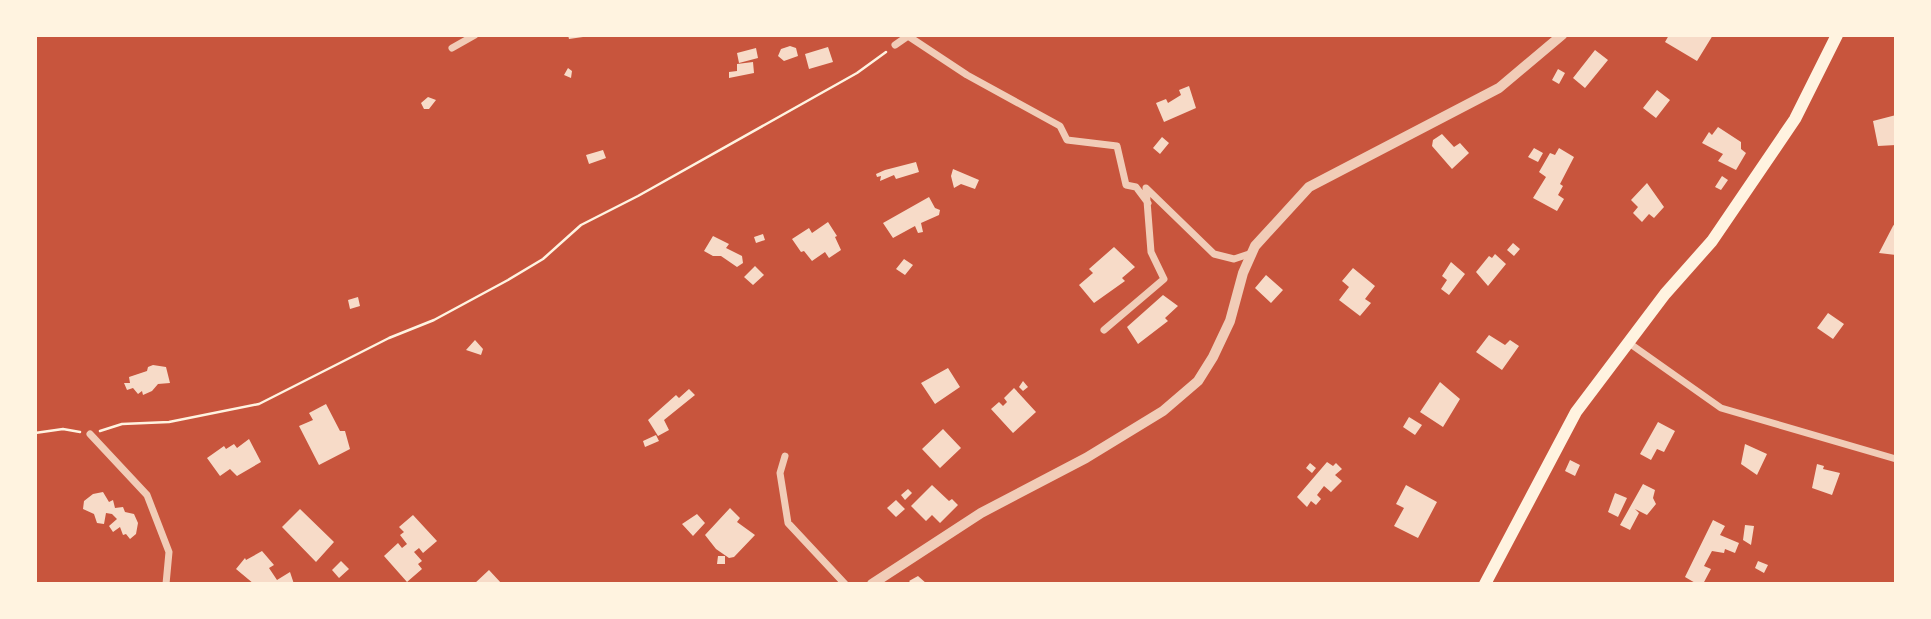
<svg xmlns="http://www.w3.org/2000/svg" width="1931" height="619" viewBox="0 0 1931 619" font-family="Lato,sans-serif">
  <rect width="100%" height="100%" fill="#c8553d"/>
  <path fill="#f7dbc8" d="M568,35H590V36L569,39Z
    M1669,35H1713L1697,61L1665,42Z
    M790,46L796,48L798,56L784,61L778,56L781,49Z
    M828,47L833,62L809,69L805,54Z
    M756,48L758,58L739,63L737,53Z
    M1595,50L1608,60L1585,88L1573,78Z
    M753,62L754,73L729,78V72L737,71V64Z
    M568,68L572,71L571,78L564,75Z
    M1558,69L1565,73L1559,84L1552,80Z
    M1189,86L1196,108L1164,122L1156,103L1166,99L1168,103L1181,95L1179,90Z
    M1657,90L1670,100L1656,118L1643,108Z
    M428,97L436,100L429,109H424L421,103Z
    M1896,115V145L1878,146L1873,121Z
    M1718,127L1741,142V149L1746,153L1736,170L1718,161L1723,154L1702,143L1709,132L1712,135Z
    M1442,134L1454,147L1460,143L1469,153L1452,169L1432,146L1433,140Z
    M1162,137L1169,143L1160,154L1153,148Z
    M1534,148L1543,153L1538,162L1528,157Z
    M1559,148L1574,157L1560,184L1563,186L1558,195L1564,199L1557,211L1533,198L1546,177L1539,172L1550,153L1555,155Z
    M603,150L606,158L589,164L586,155Z
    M916,162L919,172L896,179L894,175L880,181L881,176L877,177L876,174L885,170Z
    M953,169L979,180L975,189L961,184L954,188L951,176Z
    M1722,176L1728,180L1721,190L1715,187Z
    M1647,183L1664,207L1654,218L1649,214L1642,222L1633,213L1638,207L1631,200Z
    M929,197L935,208L940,210L939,215L921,223L923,232L918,233L915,226L893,238L883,223Z
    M828,222L837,236L835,237L841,250L829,258L825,252L812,261L804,251L801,252L792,239L809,228L812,233Z
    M1896,222V255L1879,253L1893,226Z
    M763,234L765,240L756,243L754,237Z
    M713,236L729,244L726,248L742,256L743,263L737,267L721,256H713L704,251Z
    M1513,243L1520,249L1514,256L1507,250Z
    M1114,247L1135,267L1122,278L1125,281L1094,303L1079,285L1093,273L1089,269Z
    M1495,254L1506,264L1488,286L1476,272L1489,256L1492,258Z
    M904,259L913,265L905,275L896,269Z
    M1451,262L1465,274L1449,295L1441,289L1447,280L1442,276Z
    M755,266L764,275L753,285L744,277Z
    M1353,268L1375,286L1365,299L1371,303L1360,316L1339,300L1349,287L1342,281Z
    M1266,275L1283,290L1271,303L1255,288Z
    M1163,295L1178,306L1165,318L1168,321L1138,344L1127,327Z
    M358,297L360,306L350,309L348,300Z
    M1828,313L1844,324L1833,339L1817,328Z
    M1489,335L1505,345L1510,340L1519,346L1502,370L1476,352Z
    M475,340L483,349L481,355L466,350Z
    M153,365L166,367L170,383L158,384L152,391L143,395L142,391L138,394L133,388L127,390L124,383H130L129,377L147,371L148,367Z
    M948,368L960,387L935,404L921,383Z
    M1023,381L1028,387L1023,391L1019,387Z
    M1440,382L1460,399L1443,427L1420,412Z
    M1014,388L1036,412L1013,433L991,409L999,402L1003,406L1007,402L1004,398Z
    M689,389L695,395L664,420L669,430L658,436L648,420L676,395L679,398Z
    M326,404L340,431H345L350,449L319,465L299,426L313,420L309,413Z
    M1409,417L1422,425L1415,435L1403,427Z
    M1658,422L1675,431L1664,452L1657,449L1651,460L1640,454Z
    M943,429L961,448L940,468L922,449Z
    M656,435L659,441L645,447L643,441Z
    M249,439L261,462L237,476L230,469L220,476L207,458L224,446L226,449L234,444L237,448Z
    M1745,444L1767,454L1757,475L1741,464Z
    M1570,460L1580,465L1575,476L1565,471Z
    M1327,462L1333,466L1336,463L1342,469L1335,475L1342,481L1331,492L1324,486L1317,495L1321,499L1316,505L1311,501L1307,507L1297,497Z
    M1310,463L1316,468L1312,473L1306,468Z
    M1817,464L1824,466L1823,469L1840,473L1832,495L1812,488Z
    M1643,484L1655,490L1653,498L1656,504L1647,515L1635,509L1639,513L1630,530L1620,525Z
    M932,485L949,501L952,499L958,505L940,523L932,515L926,521L911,506Z
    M1406,485L1437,502L1418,538L1394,526L1404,508L1396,504Z
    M908,489L912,493L905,500L901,495Z
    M103,492L109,502L113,500L115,508L123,507L125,512L134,514L138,523L136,534L130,539L126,534L123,535L120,527L113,532L109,526L117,519L112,514L106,513L104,524L97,523L94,514L83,509L84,501L93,494Z
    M1615,493L1627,498L1618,517L1608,512Z
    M896,500L905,509L896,517L887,508Z
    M730,508L740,518L737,522L755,535L734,557L729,558L716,549L705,535Z
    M300,509L334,542L316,562L282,527Z
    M697,514L705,523L693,536L682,524Z
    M413,515L437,541L423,553L419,548L414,552L422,561L418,564L422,569L407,582L384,556L398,543L402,548L407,544L400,535L404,532L399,527Z
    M1713,520L1725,526L1720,535L1739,543L1735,553L1725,549L1724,553L1712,551L1704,566L1711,569L1703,584H1697L1685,577Z
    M1745,525L1754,526L1751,545L1743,540Z
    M262,551L274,565L269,568L277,580L290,572L294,584H254L236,569L245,558L246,560Z
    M718,556H725V564H717Z
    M341,561L349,569L339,578L332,570Z
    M1758,561L1768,565L1764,573L1755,568Z
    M489,570L502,584H474Z
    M918,576L927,584H912L909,581Z"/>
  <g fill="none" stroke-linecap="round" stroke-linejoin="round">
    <path stroke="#fff3e0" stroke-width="2.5" d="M100,431L122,424L169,422L259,404L389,338L434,320L508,280L543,259L581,225L638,196L857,73L886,52
      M35,433L63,429L80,432"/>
    <path stroke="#f1ccb7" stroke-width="7" d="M895,45L908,36L967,75L1060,126L1067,140L1117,146L1126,185L1136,187L1148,203
      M452,48L475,35
      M1104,330L1164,279L1151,252L1146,188L1214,254L1234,259L1252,253
      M1629,343L1721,408L1896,459
      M90,434L147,495L169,552L166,584
      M785,456L780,473L788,523L845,584"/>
    <path stroke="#f1ccb7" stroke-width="10" d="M872,584L981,513L1086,458L1163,411L1198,381L1213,357L1230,321L1243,273L1255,246L1309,187L1499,88L1562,35"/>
    <path stroke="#fff3e0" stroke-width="12" d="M1485,584L1576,412L1665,294L1712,241L1795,119L1837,35"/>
  </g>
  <rect width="1931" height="619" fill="none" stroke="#fff3e0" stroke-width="74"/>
</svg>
